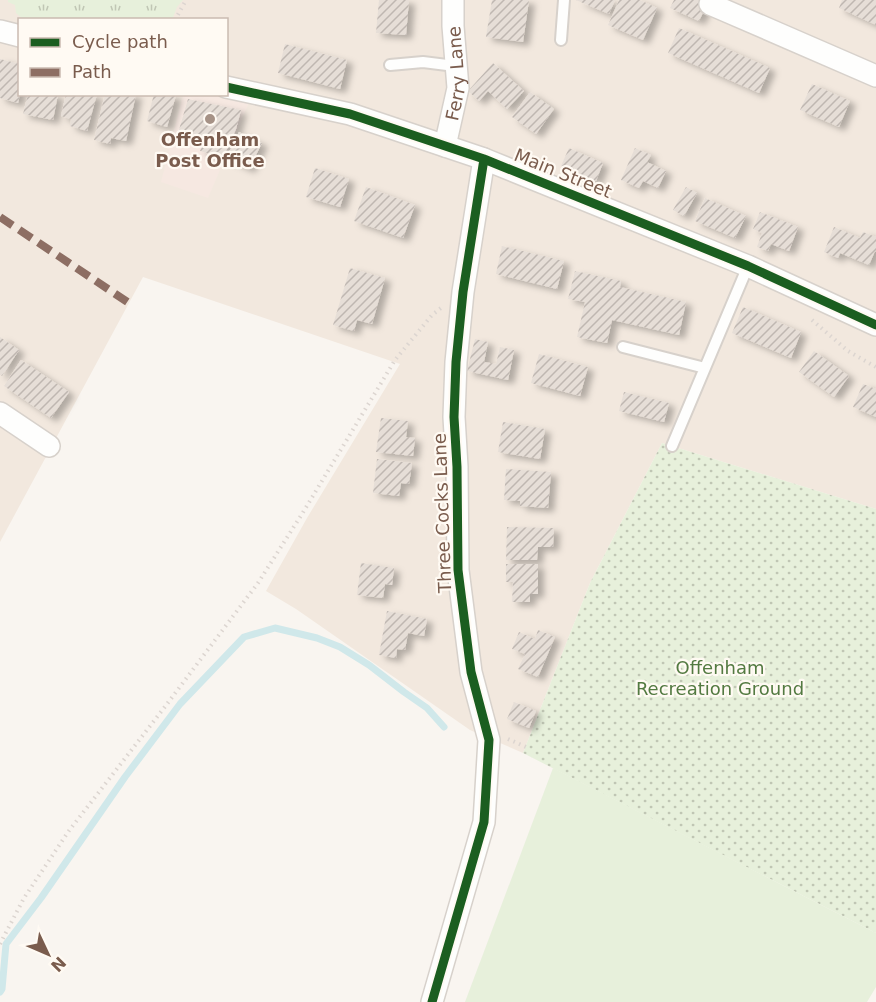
<svg xmlns="http://www.w3.org/2000/svg" width="876" height="1002" viewBox="0 0 876 1002" font-family="'DejaVu Sans',sans-serif">
  <defs>
    <pattern id="grass-tufts" width="24" height="20" patternUnits="userSpaceOnUse" patternTransform="scale(1.5)"><rect width="24" height="20" fill="#e7f0db"/><path d="M3 7l-1-3M5 7V3M7 7l1-3M15 17l-1-3M17 17v-4M19 17l1-3" fill="none" stroke="#c0c6b4"/></pattern>
    <pattern id="park-dots" width="8" height="8" patternUnits="userSpaceOnUse" patternTransform="scale(1.5)"><rect width="8" height="8" fill="#e7f0db"/><path d="M2 2h.1M6 6h.1" fill="none" stroke="#c0c6b4" stroke-width="1.8" stroke-linecap="round"/></pattern>
    <pattern id="building-hatch" width="6" height="6" patternUnits="userSpaceOnUse" patternTransform="scale(1.5)"><rect width="6" height="6" fill="#e6ded7"/><path d="M-1 1l2-2M0 6l6-6M5 7l2-2" fill="none" stroke="#bfb7b1"/></pattern>
    <filter id="shadow"><feDropShadow dx="6" dy="4" stdDeviation="3" flood-color="#0004"/></filter>
  </defs>
  <rect width="100%" height="100%" fill="#f9f5f0"/>
  <path fill="#f2e8de" fill-rule="evenodd" d="M0,0H876V509L662,443L590,583L523,753L470,730L296,609L266,591L307,518L400,364L143,277L0,542ZM20,20H226V94H20Z"/>
  <path fill="#f6e8e1" d="M253,93L208,198L161,182L183,95Z"/>
  <path fill="url(#grass-tufts)" d="M8,0H183L177,7L172,20L23,19L16,13L15,5L8,2Z"/>
  <path fill="url(#park-dots)" d="M662,443L876,509V933L523,753L590,583Z"/>
  <path fill="#e7f0db" d="M553,768L876,933V987L867,1002H465Z"/>
  <g fill="none" stroke-linecap="round" stroke-linejoin="round">
    <path stroke="#d0e8ea" stroke-width="7" d="M0,992L2,989L6,944L41,898L125,777L180,704L244,637L275,628L317,638L340,647L369,665L404,692L427,708L444,727"/>
  </g>
  <path fill="url(#building-hatch)" filter="url(#shadow)" d="M379,0H409L406,35L376,33Z
    M492,0H529L523,42L486,37Z
    M576,0H615L609,14Z
    M619,0H640L657,8L643,40L608,25Z
    M674,0H709L699,21L670,8Z
    M842,0H876V25L839,8Z
    M679,28L770,68L759,93L668,53Z
    M285,44L347,60L340,89L278,73Z
    M0,59L20,64V94L18,103L0,98Z
    M493,63L524,91L507,109L488,91L479,101L468,91Z
    M812,84L850,101L839,127L800,110Z
    M530,92L554,109L536,134L512,117Z
    M28,94H58L53,120L23,114Z
    M66,94H97L87,131L70,126L71,119L61,116Z
    M105,94H136L126,141L111,138L110,144L94,140Z
    M154,94L176,95L167,127L147,121Z
    M188,99L241,110L236,129L223,158L200,151L204,140L178,133Z
    M239,132L262,143L249,169L226,158Z
    M569,148L603,163L596,181L561,166Z
    M635,148L651,155L647,162L666,171L658,188L643,181L639,188L621,180Z
    M315,168L349,179L340,207L306,197Z
    M366,187L415,205L403,238L354,221Z
    M686,187L697,193L684,216L673,210Z
    M705,198L746,216L735,238L695,221Z
    M760,212L798,227L789,251L771,244L768,251L757,247L762,233L753,229Z
    M834,227L860,238L863,232L876,237V252L875,251L869,265L840,253L838,258L824,252Z
    M502,246L564,261L557,289L496,274Z
    M350,268L385,278L372,324L357,320L354,331L333,325Z
    M575,271L621,281L620,287L686,302L679,335L612,320L607,343L577,337L585,302L568,299Z
    M743,307L801,332L791,358L732,333Z
    M0,337L19,350L2,376L0,375Z
    M475,339L488,342L484,362L496,364L500,347L514,350L508,380L467,371Z
    M814,351L849,376L834,397L799,372Z
    M539,354L588,367L580,396L531,383Z
    M21,360L69,392L51,418L4,386Z
    M863,384L876,389V417L853,407Z
    M624,392L669,403L664,422L619,411Z
    M381,418L408,421L406,437L415,438L413,456L376,452Z
    M503,422L545,429L540,459L498,452Z
    M377,459L412,463L409,484L401,483L399,496L373,493Z
    M506,469L551,472L548,508L520,506V501L504,500Z
    M507,527L554,528L553,547H538L537,560H506Z
    M361,563L394,568L392,585L385,584L383,598L357,595Z
    M506,564H538V594H530V602H512L513,582H506Z
    M387,611L427,619L424,636L408,633L405,650L397,649L396,658L379,655Z
    M538,630L555,637L538,677L518,669L525,654L512,649L519,632L535,639Z
    M514,702L536,711L529,728L507,719Z"/>
  <g fill="none" stroke-linecap="round" stroke-linejoin="round">
    <defs>
      <path id="service" d="M561,40L564,0
        M390,65L423,62L455,66
        M623,347L705,368
        M672,446L748,266"/>
      <g id="minor">
        <path d="M710,4L876,76"/>
        <path d="M0,31L20,36"/>
        <path d="M226,87L350,114L484,159L748,266L876,325"/>
        <path id="s1" d="M445,146L458,88L453,26V0"/>
        <path d="M0,413L49,446"/>
        <path d="M432,1002L484,822L489,740L471,672L458,570L457,467L454,417L456,362L463,292L484,159"/>
      </g>
    </defs>
    <use href="#service" stroke="#d7d1cb" stroke-width="14"/>
    <use href="#minor" stroke="#d7d1cb" stroke-width="24"/>
    <path stroke="#dcd5d0" stroke-width="4" stroke-dasharray="1.5 4.5" stroke-linecap="butt" d="M175,20L186,0
      M812,320L848,351L876,367
      M508,739L526,747
      M0,944L24,898L68,832L164,708L258,583L302,514L395,360L432,315L441,308"/>
    <use href="#service" stroke="#fefefd" stroke-width="10"/>
    <use href="#minor" stroke="#fefefd" stroke-width="21"/>
    <path stroke="#8d6e63" stroke-width="8" stroke-dasharray="15 8" stroke-linecap="butt" d="M0,217L129,303"/>
    <defs>
      <path id="cycleway" d="M226,87L350,114L484,159L748,266L876,325
        M432,1002L484,822L489,740L471,672L458,570L457,467L454,417L456,362L463,292L484,159"/>
    </defs>
    <use href="#cycleway" stroke="#fffaf3" stroke-width="13"/>
    <use href="#cycleway" stroke="#1b5e20" stroke-width="9"/>
  </g>
  <circle fill="#a69286" stroke="#fffaf3" stroke-width="2" cx="210" cy="119" r="6"/>
  <g text-anchor="middle" dominant-baseline="central" stroke-width="4.5" stroke-linejoin="round" paint-order="stroke">
    <g font-size="18" fill="#7a5c4d" stroke="#fffaf3">
      <text stroke="none"><textPath href="#s1" startOffset="74">Ferry Lane</textPath></text>
      <text transform="translate(563 173) rotate(22)">Main Street</text>
      <text transform="translate(442 513) rotate(-92)">Three Cocks Lane</text>
    </g>
    <g font-size="18" font-weight="bold" fill="#7a5c4d" stroke="#fffaf3">
      <text x="210" y="139">Offenham<tspan x="210" dy="21">Post Office</tspan></text>
    </g>
    <g font-size="18" fill="#537a41" stroke="#fffaf3">
      <text x="720" y="667">Offenham<tspan x="720" dy="21">Recreation Ground</tspan></text>
    </g>
  </g>
  <rect x="18" y="18" width="210" height="78" fill="#fffaf3" stroke="#cabbb1" stroke-width="1.5"/>
  <rect x="30" y="38" width="30" height="9" fill="#1b5e20" stroke="#cabbb1" stroke-width="1.5"/>
  <text x="72" y="48" font-size="18" fill="#7a5c4d">Cycle path</text>
  <rect x="30" y="68" width="30" height="9" fill="#8d6e63" stroke="#cabbb1" stroke-width="1.5"/>
  <text x="72" y="78" font-size="18" fill="#7a5c4d">Path</text>
  <g transform="translate(48 954) rotate(134)" stroke="#fffaf3" stroke-width="4.5" paint-order="stroke">
  <path d="M0-4.5L10 22L0 15L-10 22Z" fill="#7a5c4d"/>
  <text y="-9" font-size="16" font-weight="bold" text-anchor="middle" fill="#7a5c4d">N</text>
  </g>
</svg>
